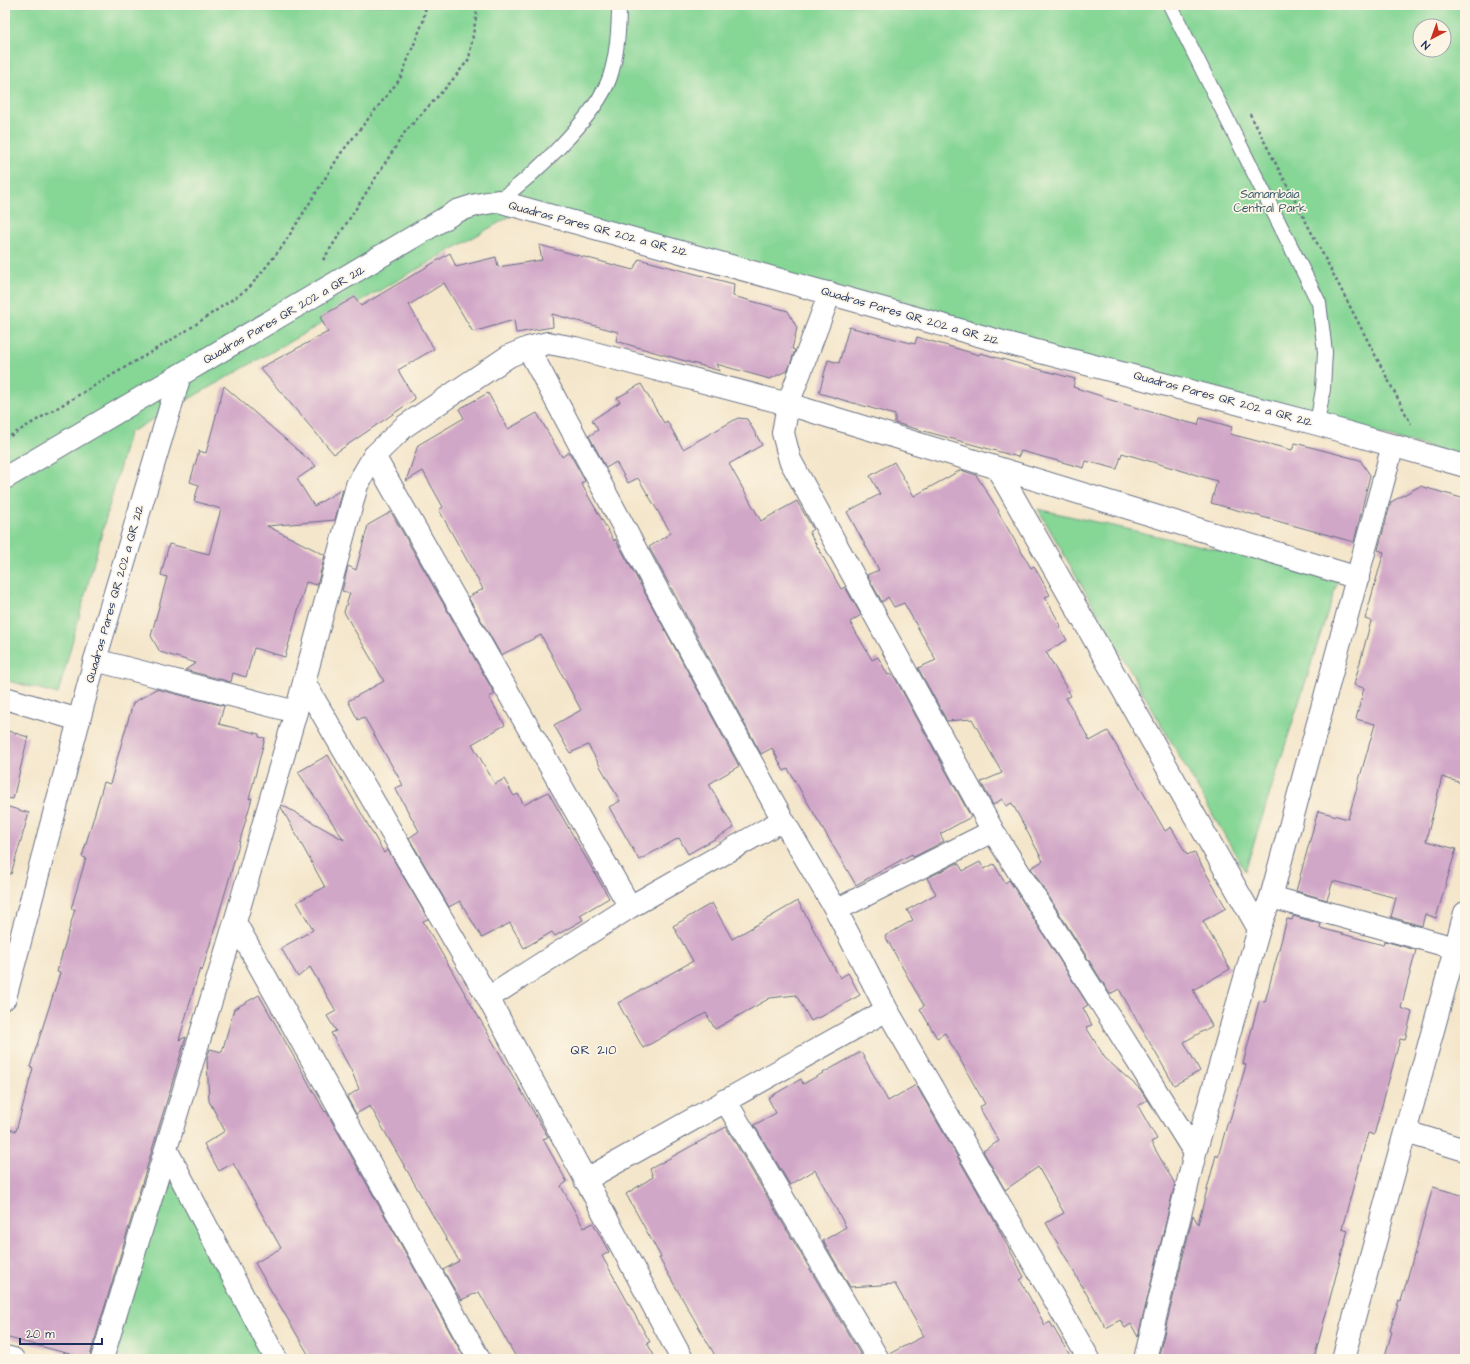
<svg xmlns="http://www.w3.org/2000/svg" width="1470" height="1364" viewBox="0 0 1470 1364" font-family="'Architects Daughter',sans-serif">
  <rect width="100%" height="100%" fill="#fcf5e5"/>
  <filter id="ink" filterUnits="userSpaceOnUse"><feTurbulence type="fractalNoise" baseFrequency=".025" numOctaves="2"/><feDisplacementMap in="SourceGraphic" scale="8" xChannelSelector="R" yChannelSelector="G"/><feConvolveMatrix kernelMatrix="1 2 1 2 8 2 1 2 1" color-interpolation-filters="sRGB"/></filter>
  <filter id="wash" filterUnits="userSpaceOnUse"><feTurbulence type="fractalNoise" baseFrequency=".012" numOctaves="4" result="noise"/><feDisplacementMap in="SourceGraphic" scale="16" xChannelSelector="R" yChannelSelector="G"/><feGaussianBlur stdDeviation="0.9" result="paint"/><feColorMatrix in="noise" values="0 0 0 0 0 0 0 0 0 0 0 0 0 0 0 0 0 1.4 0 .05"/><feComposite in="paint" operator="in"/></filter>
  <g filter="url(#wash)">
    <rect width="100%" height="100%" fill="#f4e6cb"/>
    <path fill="#86d696" stroke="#50827a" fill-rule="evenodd" d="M5,5H1465V456L516,213L129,433L58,694L5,680ZM1420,26H1444V50H1420Z
      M1038,509L1339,577L1245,871Z
      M168,1159L274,1359H104Z"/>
    <g id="blocks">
      <path fill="#d1a7c8" d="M539,245L633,270L639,259L734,284L733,296L788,311L797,328L792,349L795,350L788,370L770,379L716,364L720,371L616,341L618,332L552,314L553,327L516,333L514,320L473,332L444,283L409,305L434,349L398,370L415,399L334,454L260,368L328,332L320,317L355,297L361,306L450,253L456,267L496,257L498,267L542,260Z
        M849,327L915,344L917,337L979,355L980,353L1075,379L1073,387L1104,397V398L1171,418L1198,425L1200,418L1232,427L1230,434L1292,450L1295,443L1360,460L1370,475L1354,542L1211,503L1217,481L1122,453L1117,469L1086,461L1084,468L1021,451L1018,457L895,423V415L819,393L828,360L839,363Z
        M641,384L664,423L667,421L683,449L738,418L747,419L762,445L729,464L761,521L797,501L813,529L809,532L841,589L845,587L861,615L850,622L872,660L878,657L888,675L891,674L895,678L971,817L940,834L944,841L914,857L912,854L856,885L788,769L784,771L772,748L761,754L649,547L671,533L638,478L628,483L616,462L606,468L589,436L598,430L592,420L620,402L617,398Z
        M224,386L316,466L297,479L314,506L343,489L335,520L267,526L325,555L317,585L306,582L285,657L254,648L246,677L233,673L231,682L185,670L196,663L160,652L151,636L167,577L161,575L169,544L209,554L221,509L194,501L199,485L190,482L199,451L206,453Z
        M488,393L508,429L537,413L562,457L569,452L585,481L581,483L614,541L615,539L627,560L739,766L709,784L734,828L688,854L679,838L639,860L609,807L620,801L588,745L570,753L554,725L581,710L541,635L501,655L468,597L483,589L439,510L443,507L423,471L406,481L418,445L464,418L459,409Z
        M894,462L914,496L961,470L976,475L999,511L998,512L1031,568L1034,566L1050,595L1045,597L1061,626L1059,627L1067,640L1046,652L1071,696L1066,698L1090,741L1108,731L1165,831L1171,827L1187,855L1194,852L1226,908L1203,921L1230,969L1193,990L1212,1026L1184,1042L1200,1071L1174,1085L1119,989L1110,994L1031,868L1043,861L1012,803L1006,806L1002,799L993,805L981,782L1002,773L972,719L947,721L918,668L936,660L904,603L894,607L888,597L882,602L867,575L879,570L847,512L880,494L870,476Z
        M1420,486L1465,499V784L1442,777L1426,841L1456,849L1436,918L1425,914L1422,926L1391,917L1396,898L1333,881L1327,900L1296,891L1318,811L1348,819L1375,724L1356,719L1364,688L1354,685L1371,621L1365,619L1384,552L1378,550L1391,502Z
        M391,512L495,694L489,697L505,725L472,744L495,784L504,779L514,796L518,794L524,805L548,792L609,898L580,915L583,920L555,936L552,932L524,948L510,923L482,938L460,901L449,907L409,838L419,831L395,788L403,785L364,717L358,720L348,701L384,681L344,612L350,593L342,591L348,566L356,570L368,525Z
        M156,689L224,706L219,724L259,734V737L265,738L249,799L252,798L228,883L202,971L200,968L179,1040L186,1037L89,1359L5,1337V1128L16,1131L33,1068L30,1067L60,973L57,972L75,909H71L86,858L82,857L104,782L110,784L133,703Z
        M5,730L28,737L13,799L5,798Z
        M328,755L384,853L388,850L428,919L423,921L548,1137L543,1139L567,1182L561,1186L584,1228L593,1223L609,1252L602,1256L650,1342L647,1343L656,1359H517L479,1292L461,1300L443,1270L459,1261L370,1106L356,1114L347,1097L359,1089L352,1072L331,1033L336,1031L327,1016L336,1011L310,967L298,977L281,948L313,930L297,902L325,887L281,807L282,805L344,840L298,772Z
        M5,806L29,813L11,874L5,873Z
        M980,862L984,869L994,864L1005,883L1009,880L1088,1005L1083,1008L1092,1025L1086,1027L1105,1058L1140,1089L1147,1100L1138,1106L1157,1139L1151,1142L1175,1184L1138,1337L1131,1324L1125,1328L1120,1320L1106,1328L1046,1223L1064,1213L1038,1167L1005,1190L983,1151L999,1141L979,1107L985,1104L945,1033L937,1038L920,1009L924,1006L885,936L913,920L907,910L936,894L927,878L958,863L963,871Z
        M798,901L840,978L848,973L860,995L819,1018L818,1017L811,1021L796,995L770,998L715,1029L706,1013L643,1048L618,1003L693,961L673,926L712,903L732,939Z
        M1293,916L1321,924L1320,928L1383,945L1384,941L1416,950L1401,1008L1412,1012L1405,1040L1400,1039L1374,1135L1368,1133L1342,1228L1348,1230L1314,1359H1158L1193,1215L1198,1224L1216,1155L1218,1157L1228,1121L1229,1123L1246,1065L1243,1064L1259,1001L1265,1002L1287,919L1292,920Z
        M259,995L325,1112L326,1111L465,1359H311L255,1263L281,1248L233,1163L219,1171L204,1144L225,1131L209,1101L207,1059L210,1049L222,1052L234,1009Z
        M861,1052L888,1101L916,1085L994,1220L1024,1277L1020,1280L1045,1325L1050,1322L1072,1359H890L889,1354L924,1336L895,1284L850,1287L823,1241L846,1227L815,1170L790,1185L754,1125L776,1113L768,1098L801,1079L803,1084Z
        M726,1127L863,1359H717L659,1258L661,1257L626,1194L653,1177L650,1169Z
        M1433,1187L1465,1196V1359H1384L1392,1332L1390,1331L1399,1300L1401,1301Z"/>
    </g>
  </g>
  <g filter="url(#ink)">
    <use href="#blocks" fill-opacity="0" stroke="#676f84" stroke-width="1"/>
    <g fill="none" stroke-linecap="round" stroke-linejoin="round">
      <defs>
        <path id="service" d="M1170,5L1319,303L1325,352L1323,389L1317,424
          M498,201C532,177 596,117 610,77C617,55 619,29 619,5"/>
        <path id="minor" d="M830,293L788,404L783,433L790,460L993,831L1195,1153
          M528,348L667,608L783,820L836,910L887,1010L1089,1359
          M374,456L630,907
          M997,468L1259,929
          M5,478L180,375
          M95,660L296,712
          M304,682L488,998L682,1359
          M5,698L79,720
          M1271,897L1455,948
          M836,910L993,831
          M235,922L479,1359
          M488,998L630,907L783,820
          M725,1100L878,1359
          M1406,1132L1465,1150
          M166,1149L276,1359
          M585,1180L887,1010
          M5,1357L13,1359
          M102,1359L235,922L296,712L357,485L374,456L405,426L509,356L528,348L548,343L575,348L788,404L1358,578
          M1145,1359L1195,1153L1259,929L1271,897L1393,445
          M1343,1359L1465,913"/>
        <path id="tertiary" d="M5,998L95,660L180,375L457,211L476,205L498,201L1010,344L1317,424L1465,466"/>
      </defs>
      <use href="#service" stroke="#676f84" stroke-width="16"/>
      <use href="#minor" stroke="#676f84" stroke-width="24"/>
      <use href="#tertiary" stroke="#676f84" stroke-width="24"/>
      <path stroke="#676f84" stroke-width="2.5" stroke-dasharray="3 3" stroke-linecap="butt" d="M1250,114L1411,424
        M323,260L405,132L450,83L469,59L478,5
        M5,439L186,331L249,288L282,247L341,153L400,79L423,22L426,5"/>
      <use href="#service" stroke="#fff" stroke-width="14"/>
      <use href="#minor" stroke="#fff" stroke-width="22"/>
      <use href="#tertiary" stroke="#fff" stroke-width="22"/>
    </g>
  </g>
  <g text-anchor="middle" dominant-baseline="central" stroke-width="3.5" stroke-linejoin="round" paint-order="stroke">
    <g font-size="12" fill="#36596c" stroke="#fcf5e5">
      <text x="1270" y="194">Samambaia<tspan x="1270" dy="14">Central Park</tspan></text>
    </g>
    <g font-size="12" fill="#1b2f5e" stroke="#fcf5e5">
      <text transform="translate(598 229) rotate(15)">Quadras Pares QR 202 a QR 212</text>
      <text transform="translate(284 315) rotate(-30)">Quadras Pares QR 202 a QR 212</text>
      <text transform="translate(910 316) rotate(16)">Quadras Pares QR 202 a QR 212</text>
      <text transform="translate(1223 399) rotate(15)">Quadras Pares QR 202 a QR 212</text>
      <text transform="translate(115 594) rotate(-74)">Quadras Pares QR 202 a QR 212</text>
    </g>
    <g font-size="13" letter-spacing="1" fill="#1b2f5e" stroke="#fcf5e5">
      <text x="594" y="1050">QR 210</text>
    </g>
  </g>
  <rect width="1470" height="1364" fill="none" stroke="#fcf5e5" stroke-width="20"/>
  <g transform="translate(1432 38) rotate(221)"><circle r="19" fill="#fcf5e5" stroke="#a2a6af"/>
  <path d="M0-3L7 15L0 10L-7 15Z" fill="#c8321e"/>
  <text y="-6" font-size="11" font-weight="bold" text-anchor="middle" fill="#1b2f5e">N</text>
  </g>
  <path d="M20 1338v6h82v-6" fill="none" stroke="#1b2f5e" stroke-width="2"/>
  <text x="26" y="1338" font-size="12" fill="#1b2f5e" stroke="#fcf5e5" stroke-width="3" paint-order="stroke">20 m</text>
</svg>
